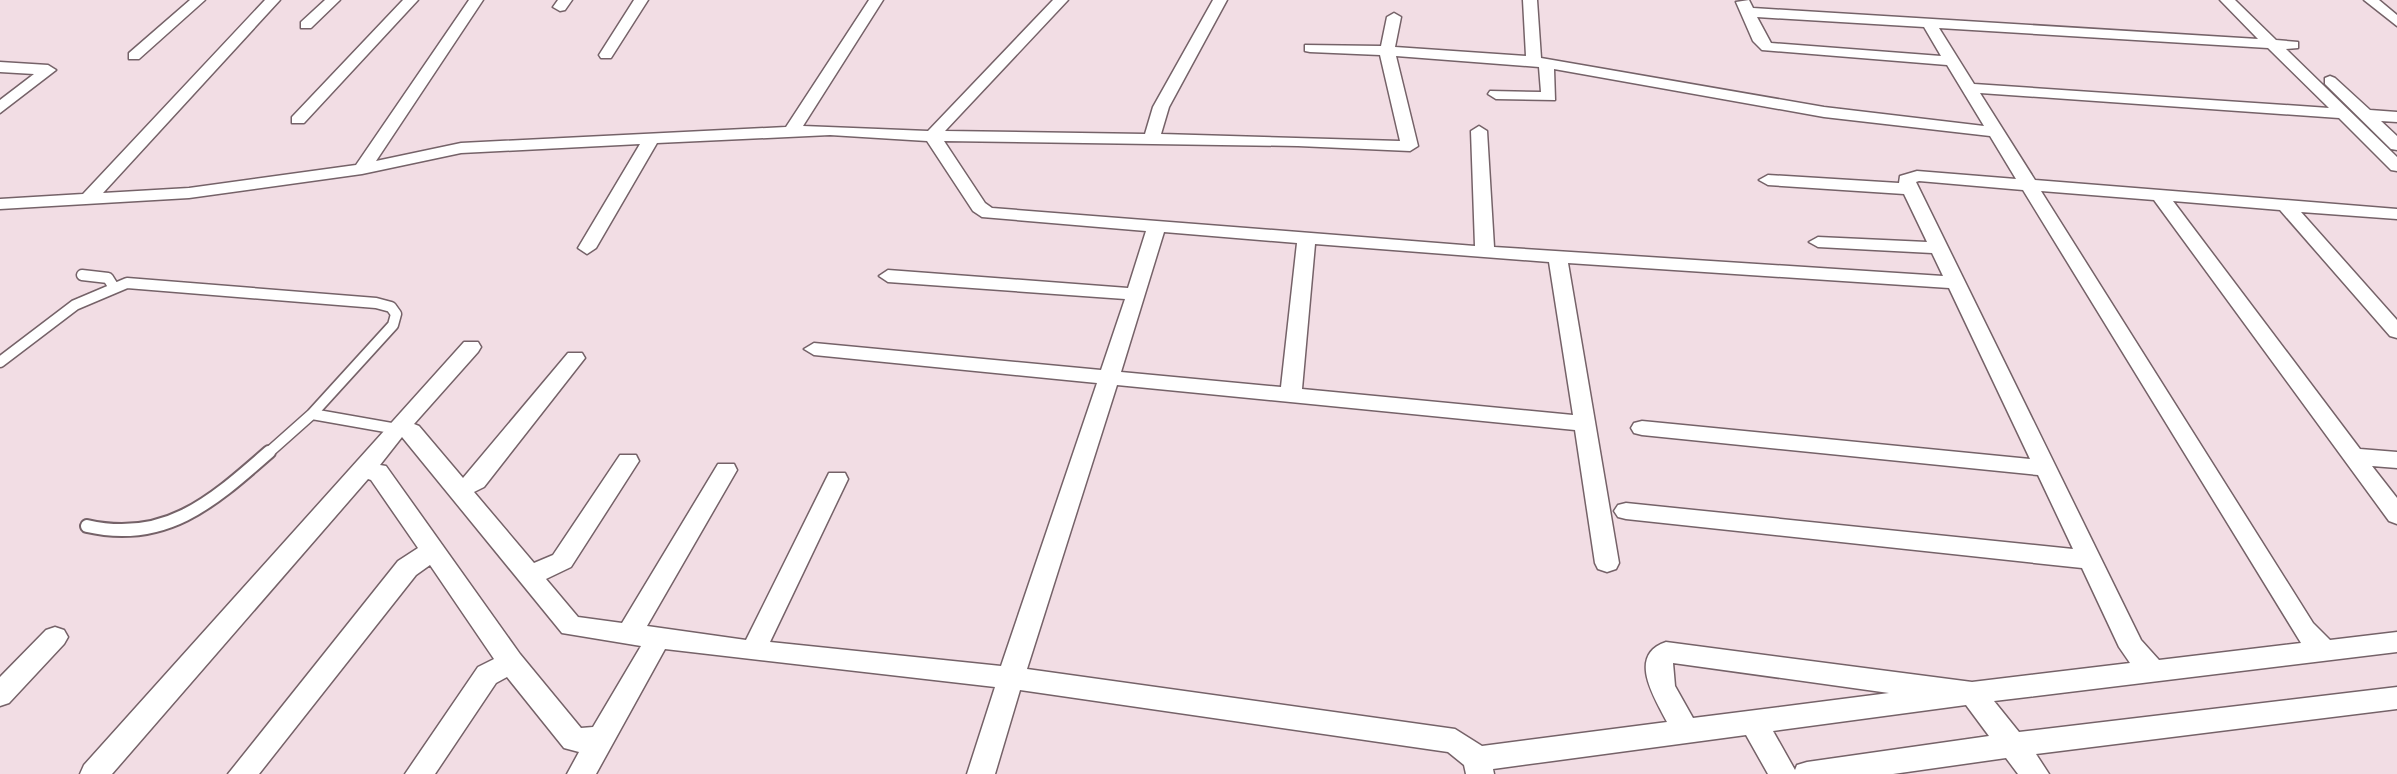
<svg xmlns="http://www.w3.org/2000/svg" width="2397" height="774" viewBox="0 0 2397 774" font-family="'Space Grotesk',sans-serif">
  <rect width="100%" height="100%" fill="#f2dde4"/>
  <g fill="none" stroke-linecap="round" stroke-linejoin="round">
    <defs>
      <path id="service-far1" d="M82,275L108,278L113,286
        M0,362L75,305L127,283L376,303L391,307L396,314L393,325L312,414
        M267,454L312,414L397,429"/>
      <path id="service" d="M87,526C166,544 213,501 269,452"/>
      <path id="minor" d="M190,0H205L139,59H129V53Z
        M265,0H280L103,193L189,188L356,165L469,0H483L376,161L461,143L786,127L869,0H883L803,126L928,131L1053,0H1068L945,131L1145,134L1153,107L1213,0H1227L1169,107L1161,134L1400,141L1380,55L1310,52L1305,51V45L1381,46L1387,17L1394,13L1401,17L1395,47L1526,56L1523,0H1537L1541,58L1824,107L1984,126L1947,65L1762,50L1753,41L1736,2L1749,0L1753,8L2258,39L2220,0H2235L2276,40L2298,42V48L2286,49L2397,157V171L2391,170L2339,118L1980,93L2035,180L2397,209V219L2301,212L2397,320V338L2390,336L2280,210L2173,201L2360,449L2397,452V468L2372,466L2397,498V524L2389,521L2154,200L2041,191L2313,623L2330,640L2397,632V652L1994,701L2019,732L2397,687V709L2036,754L2049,774H2018L2006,758L1893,774H1768L1746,735L1493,769L1494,774H1466L1464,765L1448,752L1020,690L995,774H967L995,687L665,649L596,774H567L579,752L564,748L507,677L496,683L435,774H405L478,667L494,659L430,565L416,575L259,774H228L398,561L418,548L371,480L368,479L112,774H80L84,765L464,342H478L481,347L478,352L414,424L419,426L463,478L568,353H582L585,358L484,487L474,492L534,563L553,555L620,455H636L639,461L571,567L546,579L578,617L622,623L718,464H734L737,470L647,626L746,640L826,479L829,473H845L848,479L770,642L1001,666L1097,383L814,355L804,349L814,343L1101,370L1125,299L888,282L879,276L888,270L1128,288L1146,231L982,217L973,211L927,141L830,135L657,143L596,248L587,254L578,248L640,144L461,153L362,174L189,198L0,209V199L83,194ZM1757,17L1924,27L1941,56L1771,43ZM1939,28L2268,48L2329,108L1974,84ZM1396,56L1539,67L1541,92L1490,91L1488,94L1496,99L1555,100L1554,69L1824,117L1990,136L2016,179L1917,171L1900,176L1899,183L1768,175L1759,180L1768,185L1904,194L1927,242L1818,237L1809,242L1818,247L1932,253L1943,276L1494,247L1487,131L1479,126L1471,131L1475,246L992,208L985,203L944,141L1298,146L1410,151L1418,146ZM1919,181L2023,190L2301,643L2159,660L2141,640L1916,182ZM1164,232L1297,243L1281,387L1121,372ZM1315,244L1549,262L1573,415L1302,389ZM1568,263L1949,288L2030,459L1642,421L1634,423L1631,428L1634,433L1642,435L2038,475L2073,549L1626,503L1618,505L1614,511L1618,517L1626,519L2082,568L2119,647L2130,663L1972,682L1666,642C1627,655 1654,697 1667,722L1482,746L1455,729L1027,669L1117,385L1575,430L1595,563L1598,569L1607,572L1616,569L1619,563ZM402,437L562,633L641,646L593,727L581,728L520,654L386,466L380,465ZM1673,663L1889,693L1693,718L1675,686ZM1966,705L1989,736L1807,762L1797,765L1795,770L1773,731Z
        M325,0H340L311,28H301V22Z
        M403,0H418L304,123H292V117Z
        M558,0H572L565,10L560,11L553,7Z
        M634,0H648L611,58H601L599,55Z
        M2364,0H2379L2397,15V26Z
        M0,62L48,65L56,70L0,113V100L34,74L0,72Z
        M2330,76L2335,78L2370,110L2397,112V122L2381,121L2397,136V150L2391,149L2325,84V78Z
        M55,627L64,630L68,637L64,644L9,703L0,706V677L46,630Z"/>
    </defs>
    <use href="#service-far1" stroke="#756268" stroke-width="13"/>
    <use href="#service" stroke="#756268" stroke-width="16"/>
    <use href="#minor" stroke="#756268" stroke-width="3"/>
    <use href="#service-far1" stroke="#fff" stroke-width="10"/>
    <use href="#service" stroke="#fff" stroke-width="12"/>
    <use href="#minor" fill="#fff" fill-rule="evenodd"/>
  </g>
</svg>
